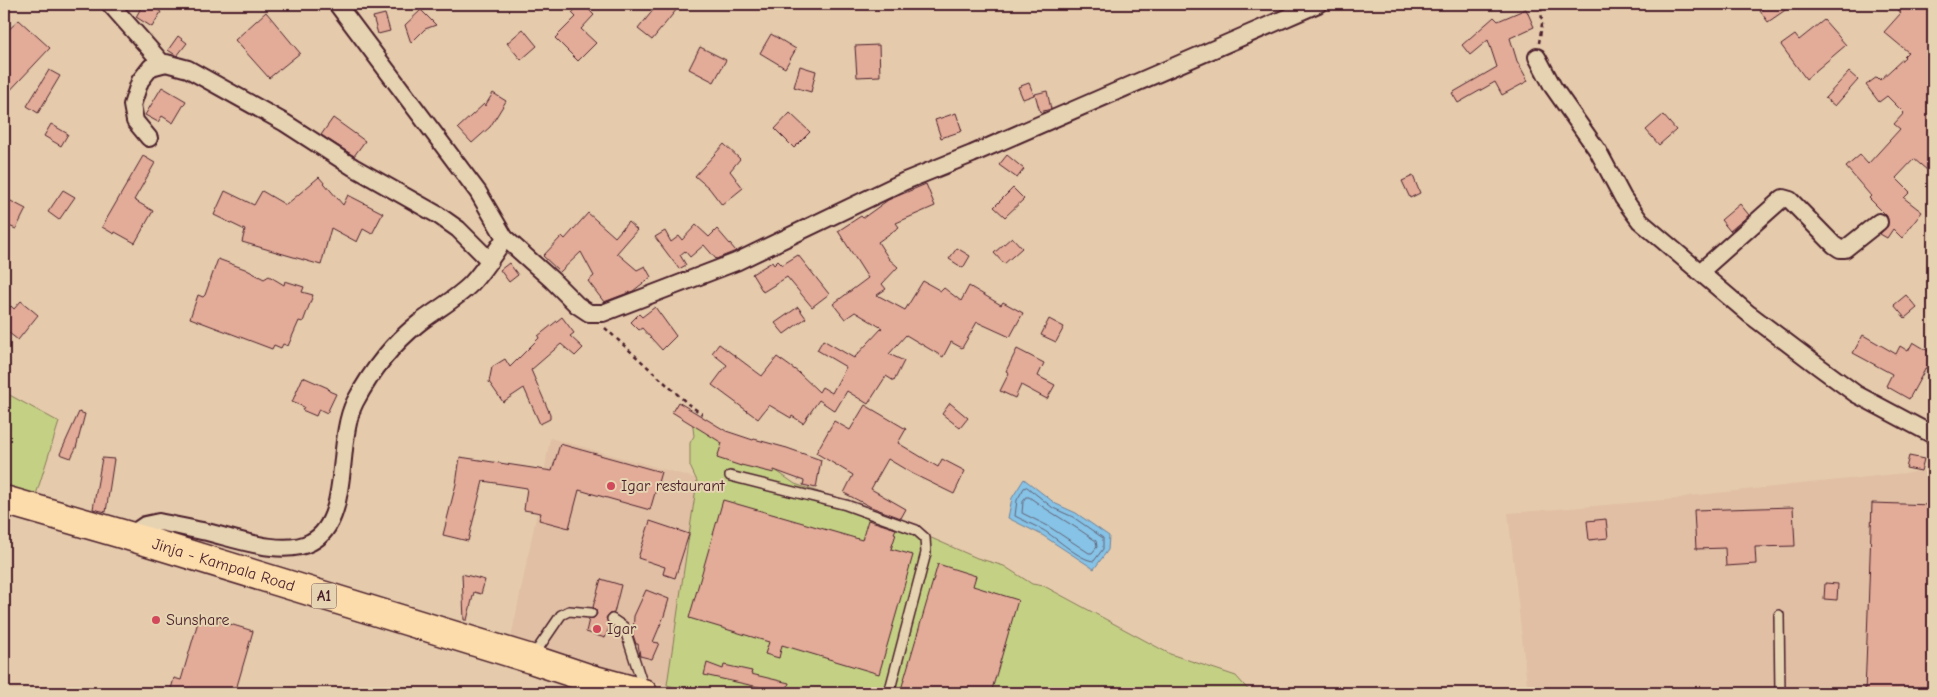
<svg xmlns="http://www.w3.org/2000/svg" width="1937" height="697" viewBox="0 0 1937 697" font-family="'Comic Neue',sans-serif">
  <rect width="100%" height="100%" fill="#e5cbac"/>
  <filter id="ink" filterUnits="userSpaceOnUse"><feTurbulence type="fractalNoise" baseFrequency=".02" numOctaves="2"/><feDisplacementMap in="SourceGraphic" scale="10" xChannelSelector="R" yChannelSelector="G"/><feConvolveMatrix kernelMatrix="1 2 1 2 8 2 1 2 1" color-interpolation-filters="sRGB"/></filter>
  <g filter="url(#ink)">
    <path fill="#e1bfa4" d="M550,438L699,479L667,685L510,642L537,512Z
      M1933,470V693H1528L1508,513L1676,499L1688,496Z"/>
    <path fill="#c4d185" stroke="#877858" d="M4,392L59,422L35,498L4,488Z
      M691,411L795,484L856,505L977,558L1004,566L1032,584L1044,586L1170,654L1236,676L1251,693H694L667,685L697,481L690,466V443L694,436Z"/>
    <path fill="#86c3e6" stroke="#6e819b" d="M1024,479L1056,504L1076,513L1109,536L1108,550L1094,569L1042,535L1008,518L1012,498Z"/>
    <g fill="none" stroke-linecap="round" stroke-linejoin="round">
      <path stroke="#626176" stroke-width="1" d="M1027,487L1053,508L1073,517L1103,538V549L1094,561C1079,560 1057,538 1043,530C1034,525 1024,521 1015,516L1017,500L1024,488Z
        M1026,497H1029C1050,513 1074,525 1096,541L1097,547L1092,553H1089L1048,526L1022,513L1023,502Z"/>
    </g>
    <path fill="#e3ac99" stroke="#4a1f2b" d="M143,4H148L161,12L152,27L136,17Z
      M580,4H583L594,15L581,29L596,43L578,61L555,38L576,17L572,13Z
      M658,4H681L652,40L638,29Z
      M1769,4H1794L1768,22L1760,11Z
      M1903,4H1928L1933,9V163L1927,170L1914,159L1896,178L1910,192L1904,198L1922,212L1902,238L1893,229L1887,238L1880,234L1888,226L1887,216L1869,198L1871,196L1846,167L1860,155L1868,164L1900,129L1894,124L1904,113L1887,96L1879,102L1866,85L1877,77L1880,80L1905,57L1904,56L1908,52L1884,32L1901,13L1897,10Z
      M1526,9L1534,27L1510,38L1517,61L1528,81L1502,95L1495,82L1458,103L1452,93L1497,67L1488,40L1470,55L1462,45L1494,17L1498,21Z
      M421,10L436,25L425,29L411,43L405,25Z
      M266,12L300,53L269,78L235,40Z
      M385,14L390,31L378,34L373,17Z
      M19,20L50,48L4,97V34Z
      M1824,20L1846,45L1806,79L1781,45L1795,35L1799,40Z
      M523,29L537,46L521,60L507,43Z
      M771,34L796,49L785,68L760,53Z
      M178,36L187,43L177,56L168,50Z
      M879,45L880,76L857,77L855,46Z
      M700,47L726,60L714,82L689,69Z
      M800,66L816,71L811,92L794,87Z
      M49,70L60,76L38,113L27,106Z
      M1849,72L1858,80L1835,106L1825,98Z
      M1029,83L1034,95L1023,99L1018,87Z
      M162,87L186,101L173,123L162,116L158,122L145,115Z
      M1047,91L1051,109L1040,112L1035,94Z
      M493,93L506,101L490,127L472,143L458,128L484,104L485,106Z
      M790,113L810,132L794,148L775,129Z
      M956,113L962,131L941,138L935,120Z
      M1663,115L1676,130L1659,145L1646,130Z
      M333,118L365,141L354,156L321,135Z
      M51,124L68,134L61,146L44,136Z
      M724,144L740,159L730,171L743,188L722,205L709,188L695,176Z
      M1007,155L1024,169L1017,178L999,165Z
      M143,156L155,163L134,200L153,211L135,243L115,232L114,234L102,227Z
      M1413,176L1420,193L1410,198L1402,181Z
      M319,177L343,205L348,195L383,213L372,234L363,229L357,242L331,228L321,265L242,242L245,230L214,215L225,191L254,205L262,191L286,205Z
      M926,184L935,206L896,223L899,227L878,242L889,259L898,267L882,284L886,289L877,295L905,310L923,281L941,291L944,288L961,301L969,286L1001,305L1003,302L1023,313L1010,337L977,322L962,348L951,342L943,357L906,335L889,354L904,361L894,381L886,376L868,404L847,391L835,411L819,400L803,423L792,416L791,418L769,405L758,419L712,385L727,365L712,353L719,344L762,376L777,357L798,372L819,392L822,387L832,393L846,367L817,350L823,340L854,358L882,328L855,312L845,319L833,304L868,278L838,231L861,216L863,218L888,200Z
      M1013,188L1024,199L1005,217L994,207Z
      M63,190L75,197L59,220L48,212Z
      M7,199L26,209L16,229L4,224V206Z
      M1740,204L1749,215L1730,231L1721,220Z
      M588,213L615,237L628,222L637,230L617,253L637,270L645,266L651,277L633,291L604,302L588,281L594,276L581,252L560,272L543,256L562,236L565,239Z
      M696,225L709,237L717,229L736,251L716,259L704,245L690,257L685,251L680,255L686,265L679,269L655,237L665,231L671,242L679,236L682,240Z
      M1012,237L1022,248L1004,264L994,253Z
      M957,248L970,256L963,268L949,259Z
      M798,255L829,294L812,307L787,277L763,292L752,274L772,262L774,265L778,261L782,265Z
      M218,259L245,269L264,279L269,276L284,285L285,281L304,287L302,292L313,295L303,322L299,321L288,346L283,344L281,348L274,345L272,349L190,318L198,295L203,297L205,295Z
      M509,263L518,275L509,282L500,270Z
      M1906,295L1917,308L1905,318L1894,305Z
      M21,301L38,315L18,340L4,329V324L6,321L4,314L11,306L14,309Z
      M655,307L676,336L662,350L642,328L639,330L631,322L639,314L642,317Z
      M798,307L806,318L784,334L775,323Z
      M562,317L574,333L570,336L583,348L575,356L561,344L531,370L550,414V419L540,424L524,388L503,402L489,382L492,367L505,359L510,367L539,338L538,336Z
      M1049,319L1064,327L1056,342L1041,335Z
      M1863,335L1896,354L1900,346L1908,351L1913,342L1933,354V359L1930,365L1928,364L1909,399L1886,386L1892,374L1853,353Z
      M1017,349L1044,363L1038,376L1055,385L1047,399L1021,385L1015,398L1000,391L1009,373L1006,371Z
      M303,377L328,388L329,391L336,394L327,413L319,409L316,416L302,410L304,407L292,402Z
      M678,402L726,431L753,440L754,439L787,448L821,460L816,488L803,485L804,481L774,470V473L741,465V466L717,458L722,443L672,412Z
      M950,403L968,418L960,428L942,414Z
      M865,405L906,429L898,443L938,467L942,459L965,471L954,494L913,474L888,459L871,489L906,509L901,518L871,507L844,493L853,475L816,453L834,421L850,430Z
      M79,412L85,414L76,448L71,458L60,454Z
      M560,444L661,472L650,510L579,490L569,528L539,520L541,513L524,510L527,488L483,481L468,541L443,535L456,484L460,457L552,471Z
      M1909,456L1924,459L1921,471L1906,468Z
      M102,458L114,459L106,512L93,509Z
      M723,500L862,540L868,520L896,529L894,533L896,534L891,549L913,555L879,674L782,645L779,658L765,654L769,642L689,618Z
      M1872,503L1933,505V693H1865Z
      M1793,507L1795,546L1755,547L1756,564L1726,566L1725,548L1696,549L1694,510Z
      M1606,519L1608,538L1589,540L1587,521Z
      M650,521L689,534L675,578L663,574L665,567L638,558Z
      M938,564L976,576L973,586L1018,600L991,693H900Z
      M462,574L485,580L481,594L474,592L467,620H464Z
      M601,579L621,585L614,613L609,614L606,618L610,625L605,638L586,632L589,619L594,618L597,614L596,610L593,607Z
      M1825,583L1838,584L1837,600L1824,599Z
      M646,590L669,599L664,616L653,642L659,643L652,659L640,656L638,644H636L633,635L634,616Z
      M200,615L253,631L235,693H170L174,678L181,680Z
      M707,663L723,669L724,665L752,671L751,674L789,683L786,693L704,675Z"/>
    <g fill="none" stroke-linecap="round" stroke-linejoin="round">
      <defs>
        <path id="service" d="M730,476L846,505L916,530L925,538L926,553L889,693
          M1779,615L1780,693
          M612,619L624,627L644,689
          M533,656L561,615L569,611L591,613"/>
        <path id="minor" d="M110,4L163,64
          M1537,57L1553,87L1598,151L1623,198L1640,221L1749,314L1814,363L1856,394L1933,435
          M149,138L135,121L132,105L140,81L151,67L166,63L188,69L285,123L353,167L438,215L458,229L490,261
          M505,238L552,280L577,305L589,313H603L736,262L905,181L972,154L1318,4
          M1700,272L1783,198L1790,200L1834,245L1840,249H1845L1879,222
          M129,536L145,525L159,522C175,525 191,529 207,532C236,539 284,557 311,542C352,521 335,441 355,402C371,372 392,344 419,323C436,310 456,299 471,284C484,270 494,254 505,238L478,192L337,4"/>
        <g id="trunk">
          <path id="s1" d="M4,500L129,536L531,659L591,679L643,693"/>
        </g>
      </defs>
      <use href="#service" stroke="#4a1f2b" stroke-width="12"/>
      <use href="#minor" stroke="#4a1f2b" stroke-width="20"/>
      <use href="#trunk" stroke="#4a1f2b" stroke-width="31"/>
      <path stroke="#4a1f2b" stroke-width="2.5" stroke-dasharray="4 4" stroke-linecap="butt" d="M1539,43L1542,24L1541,4
        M605,328L688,404L702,414"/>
      <use href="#service" stroke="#e6d3b1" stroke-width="9"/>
      <use href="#minor" stroke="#e6d3b1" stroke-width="16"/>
      <use href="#trunk" stroke="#fddcac" stroke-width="28"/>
    </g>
  </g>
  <g fill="#d1495b" stroke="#e6d3b1" stroke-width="2">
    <circle cx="611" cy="486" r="5"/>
    <circle cx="156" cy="620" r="5"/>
    <circle cx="597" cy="629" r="5"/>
  </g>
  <g text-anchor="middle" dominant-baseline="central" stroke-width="4" stroke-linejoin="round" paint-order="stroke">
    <rect fill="#e6d3b1" stroke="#795553" stroke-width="1" x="311.5" y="583.5" width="25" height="25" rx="4"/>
    <g font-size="15" font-weight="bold" fill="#4a1f2b">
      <text x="324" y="596">A1</text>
    </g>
    <g font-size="16" fill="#4a1f2b" stroke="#e6d3b1" text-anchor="start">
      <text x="621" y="486">Igar restaurant</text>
      <text x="166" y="620">Sunshare</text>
      <text x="607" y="629">Igar</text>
    </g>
    <g font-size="16" fill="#4a1f2b" stroke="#e6d3b1">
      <text stroke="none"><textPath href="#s1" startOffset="229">Jinja - Kampala Road</textPath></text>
    </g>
  </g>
  <rect width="1937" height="697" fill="none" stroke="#e6d3b1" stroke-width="20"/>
  <rect x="10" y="10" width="1917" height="677" fill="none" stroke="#4a1f2b" stroke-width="2" filter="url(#ink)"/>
</svg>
